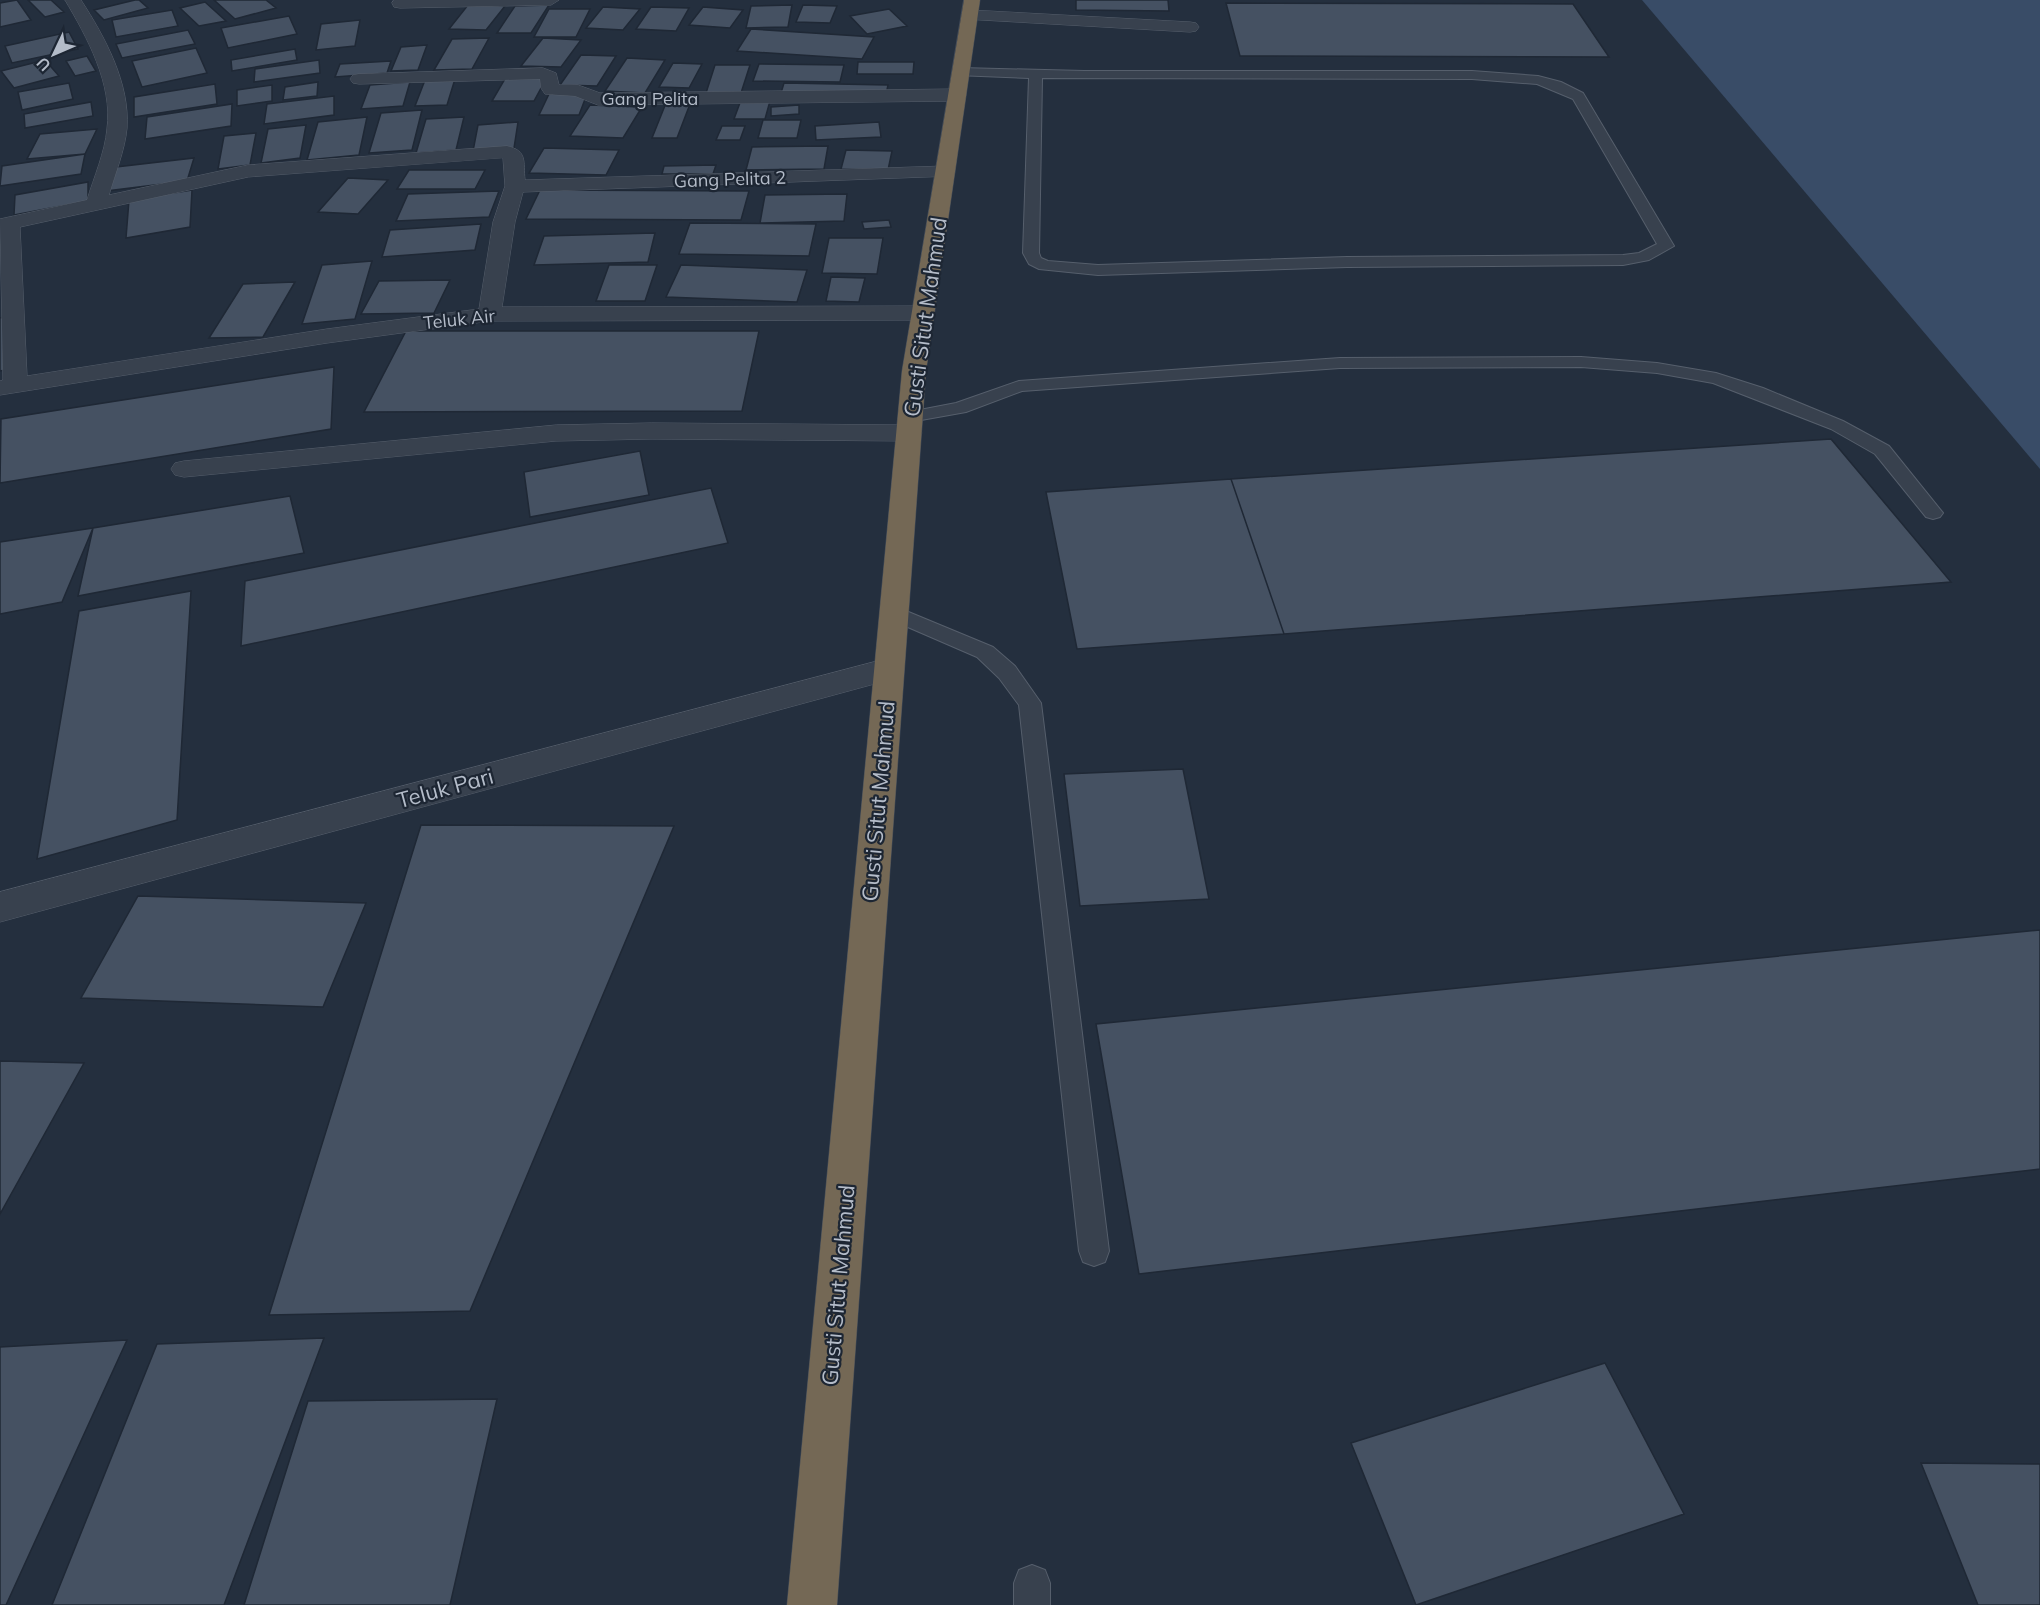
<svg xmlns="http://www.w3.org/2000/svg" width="2040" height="1605" viewBox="0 0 2040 1605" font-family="Mulish,sans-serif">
  <rect width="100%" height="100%" fill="#242f3e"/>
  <path fill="#394c67" d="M1642,0H2040V469Z"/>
  <path fill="#455162" stroke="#1f2835" stroke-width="1.5" d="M17,0L31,20L0,27V3Z
    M28,0H51L64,12L45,17Z
    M135,0H139L148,8L104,20L94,10Z
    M214,0H266L276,8L235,19Z
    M1076,0H1168L1169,11L1076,10Z
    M205,2L226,21L199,26L180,8Z
    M1226,3L1573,4L1609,57L1240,56Z
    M468,5L505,6L486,30L449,29Z
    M549,5L531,33H497L515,6Z
    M792,5L788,27L746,28L751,6Z
    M803,5L837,6L830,23L796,22Z
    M603,7L640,9L623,30L586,28Z
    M651,7L689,8L676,31L636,29Z
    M703,7L743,10L730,28L689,25Z
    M549,9H590L576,37H534Z
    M889,9L907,26L867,34L850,16Z
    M172,10L178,26L116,37L112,20Z
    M289,16L297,34L228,48L221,28Z
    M360,20L355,46L316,50L321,24Z
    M751,29L874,37L862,59L737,51Z
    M188,30L195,44L122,58L116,44Z
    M69,32L78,49L12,63L5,46Z
    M489,38L472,69L434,70L452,39Z
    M543,38L581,40L561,67L521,66Z
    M427,45L418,70L391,71L401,47Z
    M196,48L207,73L142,87L132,61Z
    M295,49L297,60L232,71L231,60Z
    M581,55L616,56L597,86L560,85Z
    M87,56L96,71L75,76L66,61Z
    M627,58L665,60L645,93L605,91Z
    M45,60L59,76L14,88L1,71Z
    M319,60L320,73L254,82L255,69Z
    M391,61L387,73L335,77L340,64Z
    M858,62H914L913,74H857Z
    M673,63L702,64L689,88L659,87Z
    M759,64L844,65L840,82L753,81Z
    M715,65H750L741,93H706Z
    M506,77H547L534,101H492Z
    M455,79L447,105L415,106L425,80Z
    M318,82L317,96L283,100L285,87Z
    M410,82L403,106L361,109L370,85Z
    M69,83L73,99L22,110L18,92Z
    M784,83L888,85L886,95L781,93Z
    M215,84L217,104L134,117V97Z
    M272,85V101L237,106V90Z
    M549,94H587L579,115H539Z
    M334,96V115L264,124L267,104Z
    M741,100L770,101L765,119H734Z
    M91,102L93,116L25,128L24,114Z
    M666,103L690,104L677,138H652Z
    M232,104L231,126L145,139L147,117Z
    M590,105L642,107L623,138L570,136Z
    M799,105V114L771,116V107Z
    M422,110L412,150L369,153L381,113Z
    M367,117L359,155L307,160L318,122Z
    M464,117L456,150L416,153L426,119Z
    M763,120H801L797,138H758Z
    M518,122L514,148L473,151L478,125Z
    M879,122L881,137L816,140L815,126Z
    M306,125L300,158L261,163L268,129Z
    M722,126H745L740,140H716Z
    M97,129L85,154L27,159L40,134Z
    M256,133L250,165L218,169L224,136Z
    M828,146L824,169L746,170L752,147Z
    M544,148L619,150L606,175L529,173Z
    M846,150L892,151L888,170L841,169Z
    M85,154L81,174L0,186L2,166Z
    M194,158L187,181L106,191L116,167Z
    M716,165L713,174H662L664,166Z
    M409,170H485L475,189H397Z
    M348,178L388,180L358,214L318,212Z
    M88,182V201L14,215L15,195Z
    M192,190L190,227L126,238L129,200Z
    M540,190L749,191L741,220L526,219Z
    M499,191L489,217L396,221L408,194Z
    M847,194L844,221L760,223L765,195Z
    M889,220L891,227L864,229L862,222Z
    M690,223L816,224L809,256L679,254Z
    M481,224L475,250L382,257L390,230Z
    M655,233L648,262L534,265L544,236Z
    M829,238H883L877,274L822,273Z
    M372,261L355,319L302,324L322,265Z
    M609,265H657L645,301H596Z
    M681,265L807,270L797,302L666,297Z
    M831,277L865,278L859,302L826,301Z
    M450,280L434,313L361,314L379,281Z
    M295,282L263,337L209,338L243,284Z
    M5,317V370L0,371V318Z
    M406,331H759L742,411L364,412Z
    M334,367L331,429L0,483L1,419Z
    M1831,439L1951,582L1284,634L1231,479Z
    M640,451L649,495L530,517L524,472Z
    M1231,479L1284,634L1077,649L1046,492Z
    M711,488L728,543L241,646L245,581Z
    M290,496L304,553L78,596L93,528Z
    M93,528L62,602L0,614V542Z
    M191,591L177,820L37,859L79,611Z
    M1183,769L1209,899L1080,906L1064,774Z
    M421,825L674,826L470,1311L269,1315Z
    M138,896L366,903L323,1007L81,998Z
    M2040,930V1169L1139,1274L1096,1024Z
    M0,1061L84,1063L0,1214Z
    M324,1338L224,1605H52L157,1344Z
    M127,1340L6,1605H0V1347Z
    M1605,1363L1684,1514L1416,1605L1351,1443Z
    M497,1399L450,1605H244L308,1401Z
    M1921,1463L2040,1464V1605H1978Z"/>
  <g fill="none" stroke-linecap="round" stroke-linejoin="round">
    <defs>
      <path id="lane" d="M961,68L1084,71H1472L1538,76L1561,82L1583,93L1674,246L1649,260L1623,265L1347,267L1098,275L1039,269L1029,264L1023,253L1029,78L956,75L954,72L956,69ZM1042,78L1472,79L1537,84L1573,99L1657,244L1639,253L1623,255L1347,257L1098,265L1048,261L1041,258L1039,253Z
        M1581,357L1657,363L1716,373L1763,388L1843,421L1889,446L1943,513L1940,517L1933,519L1926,517L1875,454L1831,429L1713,383L1657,373L1581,367L1340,368L1022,391L966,412L910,422L904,421L901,417L904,413L956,403L1019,381L1340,358Z
        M894,606L993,647L1015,666L1041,703L1109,1251L1105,1262L1094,1266L1083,1262L1079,1251L1019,705L999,678L977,657L887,618L883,613L887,608Z
        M1032,1565L1045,1570L1050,1583V1605H1014V1583L1019,1570Z"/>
      <path id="street" d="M65,0H81C105,37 130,83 127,128C125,150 115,174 109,195L248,165L507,146C528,151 523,161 525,180L945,166L952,168L955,172L952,176L523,192L515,222L502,307L923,306L931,308L934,313L931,318L923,320L490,321L327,343L0,395V381L3,380L0,219L87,200C94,177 105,152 107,129C113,84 87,37 65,0ZM503,158L505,186L493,222L479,309L327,329L27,376L20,227L248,177Z
        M394,0H559L551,5L400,8L394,7L392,3Z
        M970,10L1190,22L1196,23L1199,27L1196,31L1190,32L964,19L962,15Z
        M543,68L556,73L559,85H578L600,93L957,89L964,91L966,95L964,99L957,101L598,105L575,96L545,94L541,88L540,79L359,84L353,83L350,79L353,75L359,74Z
        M652,423L909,425L918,428L922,433L918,438L909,441L652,439L556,441L184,477L175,475L171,469L175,463L184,461L556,425Z
        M889,658L900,661L904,669L900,677L0,922V892Z"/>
      <path id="highway" d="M964,0H980L926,371L837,1605H787L902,371Z"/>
    </defs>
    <use href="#lane" stroke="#565f6c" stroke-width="2"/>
    <use href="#street" stroke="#565f6c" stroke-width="1"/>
    <use href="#highway" stroke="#434c59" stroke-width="1"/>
    <use href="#lane" fill="#38414e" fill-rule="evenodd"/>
    <use href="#street" fill="#38414e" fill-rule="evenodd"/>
    <use href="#highway" fill="#746855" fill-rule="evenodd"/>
  </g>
  <g text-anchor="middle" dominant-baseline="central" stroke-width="4.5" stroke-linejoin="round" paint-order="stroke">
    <g font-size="18" fill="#b4bcc9" stroke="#1d2633">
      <text x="650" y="98">Gang Pelita</text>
      <text transform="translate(730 179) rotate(-2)">Gang Pelita 2</text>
      <text transform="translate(459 319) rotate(-6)">Teluk Air</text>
    </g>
    <g font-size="22" fill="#b4bcc9" stroke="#1d2633">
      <text transform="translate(925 317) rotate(-82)">Gusti Situt Mahmud</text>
      <text transform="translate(445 788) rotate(-15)">Teluk Pari</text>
      <text transform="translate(878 801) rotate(-85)">Gusti Situt Mahmud</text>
      <text transform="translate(838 1285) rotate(-85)">Gusti Situt Mahmud</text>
    </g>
  </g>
  <g transform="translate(54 54) rotate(226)" stroke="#1d2633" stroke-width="4.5" paint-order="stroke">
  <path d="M0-4.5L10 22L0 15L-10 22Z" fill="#b4bcc9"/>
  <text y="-9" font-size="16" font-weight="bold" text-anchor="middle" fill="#b4bcc9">U</text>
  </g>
</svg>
